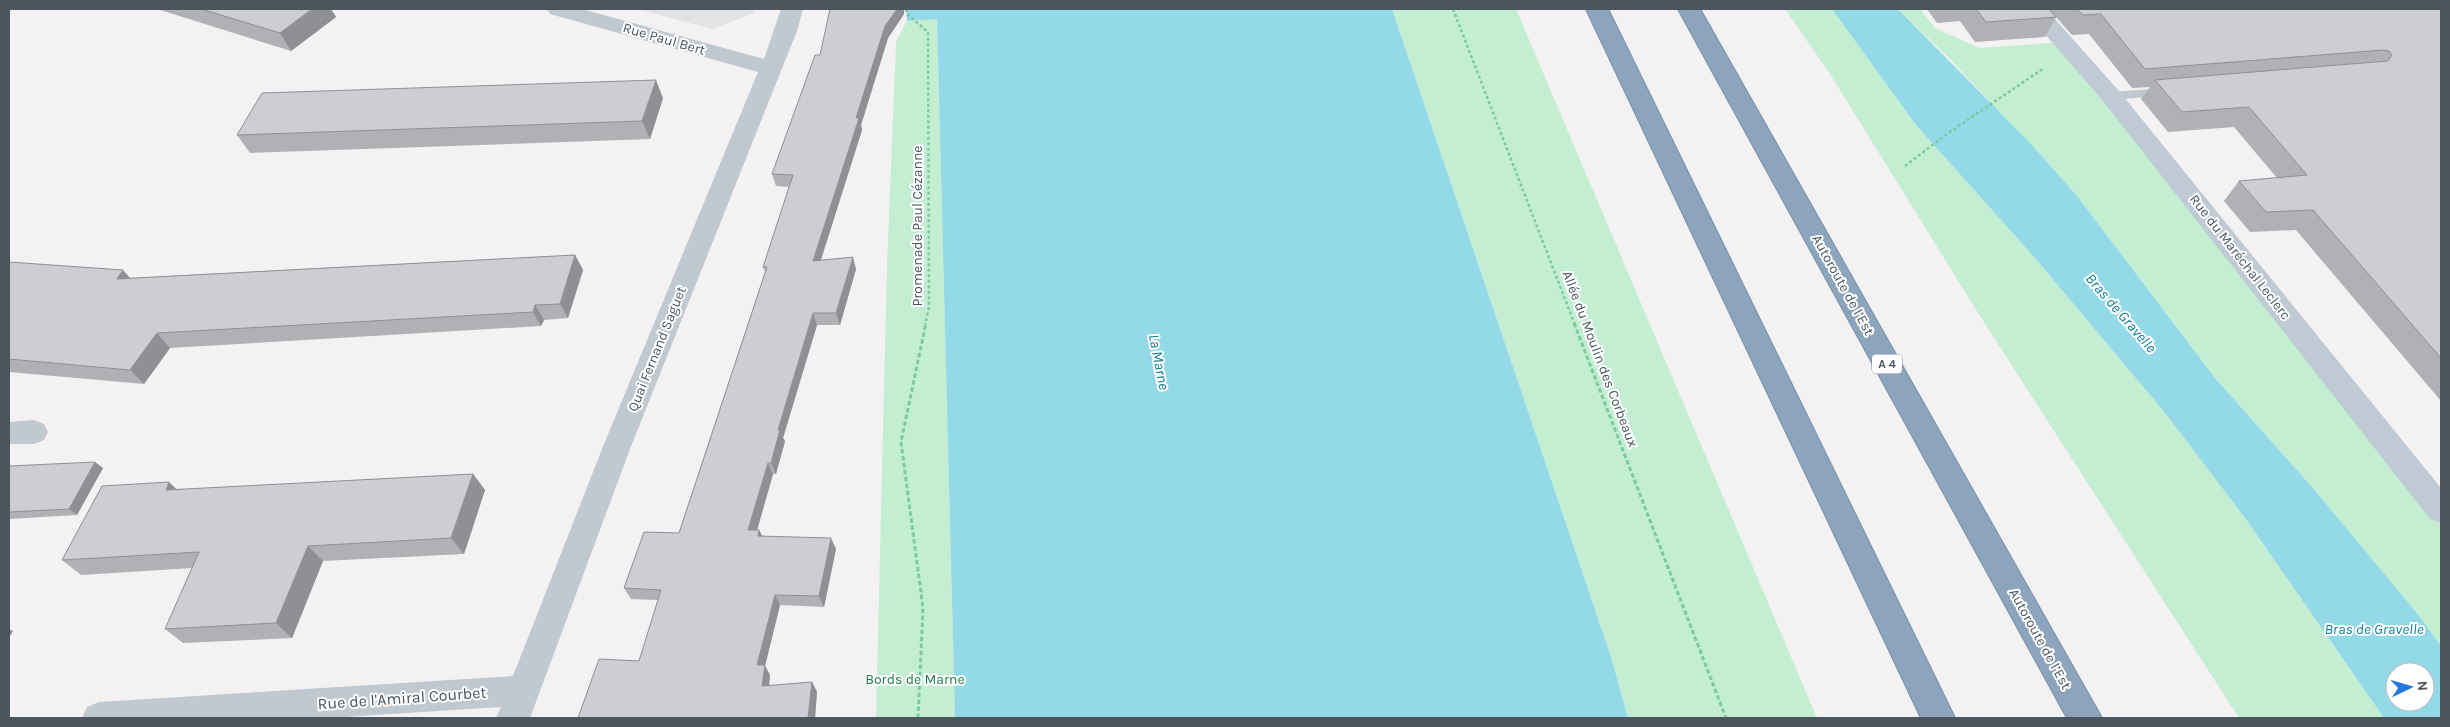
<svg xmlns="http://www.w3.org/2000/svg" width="2450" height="727" viewBox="0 0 2450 727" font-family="Karla,sans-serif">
  <rect width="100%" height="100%" fill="#f3f1f2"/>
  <path fill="#e4e3e3" d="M637,9H756L754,13L712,29Z"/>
  <path fill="#c3eed2" d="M1392,9H1516L1817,718H1628L1611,657Z
    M1785,9H1832L1916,125L2035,258L2166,414L2248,522L2384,718H2239L1980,316L1830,74Z
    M1898,9H1920L1935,28L1979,48L2065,42L2111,96L2441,525V646L2312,487L2215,378L2077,196L1950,59Z
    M937,19L955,718H876L887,266L896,42L907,21Z"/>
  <path fill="#93d9e8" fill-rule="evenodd" d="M906,9H1392L1611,657L1628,718H955L937,19L907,21Z
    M1832,9H1898L2031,144L2077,196L2215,378L2312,487L2415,611L2441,646V718H2384L2248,522L2166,414L2035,258L1916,125ZM2395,672H2425V702H2395Z"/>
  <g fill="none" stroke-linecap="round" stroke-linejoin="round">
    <defs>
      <path id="highway" d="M1586,9H1608L1955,718H1921Z
        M1678,9H1700L2102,718H2067Z"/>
    </defs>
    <use href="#highway" stroke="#7790a9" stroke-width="2"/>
    <path stroke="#7dcaa1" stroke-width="2.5" stroke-dasharray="3 2.5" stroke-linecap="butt" d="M906,9L907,14L928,32L929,307L925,325
      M1453,9L1575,325
      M1905,166L1947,134L2044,68"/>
    <path stroke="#7dcaa1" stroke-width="3" stroke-dasharray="4.5 2.5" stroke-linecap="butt" d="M1574,323L1726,718
      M918,718L923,608L901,442L926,323"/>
    <path fill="#c0c9cf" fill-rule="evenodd" d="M2166,88L2173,92L2171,95L2111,100L2104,96L2111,92Z"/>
    <path fill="#c0c9cf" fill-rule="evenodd" d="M547,9H582L764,59L781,9H803L797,31L630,449L530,718H496L501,707L329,718H82L87,707L99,702L513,676L602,449L758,72L550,14Z
      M34,420L44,424L48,432L44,440L34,444H9V422Z"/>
    <path fill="#c0cad4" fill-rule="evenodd" d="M2023,9H2046L2119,91L2441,488V523L2430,519L2103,101Z"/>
    <use href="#highway" fill="#8ca5bd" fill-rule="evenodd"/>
  </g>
  <path fill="#afb1b5" d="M157,9H331L336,17L291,51Z
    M1927,9H2441V401L2296,230L2250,232L2224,201L2239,181L2277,178L2234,127L2168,132L2141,99L2150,87L2132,88L2089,34L2072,35L2056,17L2045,37L1975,42L1960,21L1937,23Z
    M904,14L888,38L861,125L862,130L821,260L856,269L840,325H817L783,438L785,441L776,474H773L757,530H759L762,536L836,549L824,607L780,605L765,666L770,675L769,686L812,682L817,692L815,718L639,661L658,600L631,599L624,588L679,533L765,272L763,267L789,187L776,186L772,174L820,55Z
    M663,98L650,139L250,153L237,135Z
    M575,255L583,270L568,318L544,320L541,326L170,348L144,384L9,372V262L130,278Z
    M9,466L103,468L77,515L9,519Z
    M473,474L485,490L464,554L323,561L292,638L183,643L165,629L192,568L81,575L62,560L177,490Z"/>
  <path fill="#8f9094" d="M312,9H331L336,17L291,51L280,33Z
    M897,9H904V14L888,38L861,125L862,130L817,272L813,261L856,118L885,26Z
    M656,80L663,98L650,139L642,121Z
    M575,255L583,270L568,318L560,304Z
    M853,257L856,269L840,325L836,313Z
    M123,270L136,285L117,279Z
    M535,305L544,320L541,326L533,312Z
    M813,313L817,325L783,438L785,441L776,474L771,463L778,430Z
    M157,333L170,348L144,384L130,370Z
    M95,462L103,468L77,515L69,509Z
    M768,463L773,474L754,541L748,530Z
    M473,474L485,490L464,554L451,538Z
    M169,482L186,498L166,490Z
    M759,530L765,541L758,536Z
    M831,538L836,549L824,607L819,596Z
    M308,546L323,561L292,638L276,623Z
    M775,595L780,605L765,666L770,675L768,696L762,686L757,665Z
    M9,629L13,631L9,638Z
    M812,682L817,692L815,718H808Z"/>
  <path fill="#ccced3" stroke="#8f9094" d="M201,9H312L280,33Z
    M830,9H897L885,26L856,118H859L813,261L853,257L836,313H813L778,430H780L771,463H768L748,530H759L758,536L831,538L819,596L775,595L757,665H765L762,686L812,682L808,718H578L599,659L639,661L661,590L624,588L644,532L679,533L767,267H763L793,175L772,174L815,55H820Z
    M1976,9H2049L2056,17L1986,22Z
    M2077,9H2441V358L2313,210L2266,212L2239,181L2307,175L2249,107L2182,112L2155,80L2388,61L2392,55L2389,51L2383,50L2145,69L2101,14L2083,15Z
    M656,80L642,121L237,135L262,93Z
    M575,255L560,304L535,305L533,312L157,333L130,370L9,359V262L123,270L117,279Z
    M95,462L69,509L9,512V466Z
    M473,474L451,538L308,546L276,623L165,629L199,552L62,560L102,486L169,482L166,490Z"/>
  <g text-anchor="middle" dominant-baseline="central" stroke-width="4" stroke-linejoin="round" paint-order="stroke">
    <rect fill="#fff" stroke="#80888e" stroke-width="1" x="1872" y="354.5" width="30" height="19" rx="4"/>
    <g font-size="12" font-weight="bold" fill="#4a555e">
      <text x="1887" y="364">A 4</text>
    </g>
    <g font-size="14" fill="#4a555e" stroke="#fff">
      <text transform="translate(664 39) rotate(16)">Rue Paul Bert</text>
      <text transform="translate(917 226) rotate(-90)">Promenade Paul Cézanne</text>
      <text transform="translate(2240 257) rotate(52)">Rue du Maréchal Leclerc</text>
      <text transform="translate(1843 285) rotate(61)">Autoroute de l’Est</text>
      <text transform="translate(657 349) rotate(-68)">Quai Fernand Saguet</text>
      <text transform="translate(1600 359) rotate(69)">Allée du Moulin des Corbeaux</text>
      <text transform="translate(2040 639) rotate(61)">Autoroute de l’Est</text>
    </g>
    <g font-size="14" fill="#1d7d4a" stroke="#fff">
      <text x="915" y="679">Bords de Marne</text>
    </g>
    <g font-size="15" font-style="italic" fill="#148198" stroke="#fff">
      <text transform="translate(2121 313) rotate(49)">Bras de Gravelle</text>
      <text transform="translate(1159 362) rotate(79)">La Marne</text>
      <text x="2374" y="629">Bras de Gravelle</text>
    </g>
    <g font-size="16" fill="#4a555e" stroke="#fff">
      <text transform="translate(402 698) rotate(-4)">Rue de l'Amiral Courbet</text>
    </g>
  </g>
  <rect width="2450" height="727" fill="none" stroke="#4a555e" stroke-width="20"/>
  <g transform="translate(2410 687) rotate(85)"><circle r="24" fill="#ffffff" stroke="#b7bbbf"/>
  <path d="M0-4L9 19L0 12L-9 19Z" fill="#237adc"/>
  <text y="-8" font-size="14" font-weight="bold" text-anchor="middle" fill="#4a555e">N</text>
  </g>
</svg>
